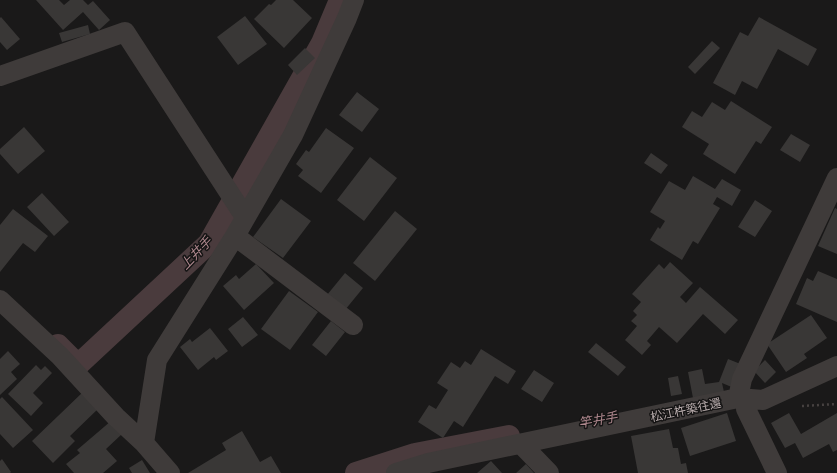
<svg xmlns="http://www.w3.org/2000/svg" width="837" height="473" viewBox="0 0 837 473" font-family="Helvetica,'Noto Sans JP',sans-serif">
  <rect width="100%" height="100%" fill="#1a1919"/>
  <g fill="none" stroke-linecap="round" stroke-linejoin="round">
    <path stroke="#4a3b3d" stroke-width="22" d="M58,345L78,365L209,243L322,43L340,0
      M356,473L415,454L509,436"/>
  </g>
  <path fill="#393736" d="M36,0H59L64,5L70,0H83L88,5L93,1L110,20L99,30L83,12L63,30Z
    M276,0H293L312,18L284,48L254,19L269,4L271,5Z
    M245,16L267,44L238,65L217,37Z
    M1,17L20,39L7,50L0,42V18Z
    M759,17L817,49L808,66L778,49L757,89L742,81L735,95L713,83L740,32L748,36Z
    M88,25L90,34L62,42L59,33Z
    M712,41L720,48L695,74L688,67Z
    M305,48L315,58L297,75L288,65Z
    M357,92L379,109L362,132L339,115Z
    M731,101L772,127L761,144L756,141L735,174L703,154L709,144L682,127L692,111L702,117L712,102L725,110Z
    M24,127L45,151L18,174L0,154V149Z
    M326,128L354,148L321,193L298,176L303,170L296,164L306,150L309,152Z
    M791,134L810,145L800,162L780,150Z
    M651,153L668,165L661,174L644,163Z
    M370,157L397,178L364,221L337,200Z
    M693,176L715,189L722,179L741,190L732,206L717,197L713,204L720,208L698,244L693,241L682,260L650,240L658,227L660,229L665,221L650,212L669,181L685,190Z
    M42,193L69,222L54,236L27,207Z
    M281,199L311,221L283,258L253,237Z
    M755,200L772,211L755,237L738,227Z
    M835,208L837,209V254L818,246Z
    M13,209L48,236L35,252L23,243L0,272V225Z
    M395,211L417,229L375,281L353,263Z
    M670,262L693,283L680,297L686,303L700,287L738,320L725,334L703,314L677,343L659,327L647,341L651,345L642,355L625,340L637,326L631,321L637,315L633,311L641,302L632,294L659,264L664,269Z
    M256,264L274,283L244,310L223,286L236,275L239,279Z
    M818,271L837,279V322L796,304L807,278L813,281Z
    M345,273L363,288L345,310L327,295Z
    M289,291L318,312L290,350L261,329Z
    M811,315L827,338L804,354L807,358L786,372L767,344Z
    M243,317L258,335L242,347L228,329Z
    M331,321L345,332L326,356L312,345Z
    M210,328L228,351L216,360L214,357L198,370L180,347L190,339L192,342Z
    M596,343L626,367L618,376L588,352Z
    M481,349L516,371L508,384L495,376L463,427L454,421L443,438L418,422L429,405L436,409L448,390L437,383L451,362L460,368L465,361L471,365Z
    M8,351L20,364L11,372L17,379L0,395V359Z
    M728,359L743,365L734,388L722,383L724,392L693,398L688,372L702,369L705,384L719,382Z
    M765,360L776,372L765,383L754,371Z
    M36,365L41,370L45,366L52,373L33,393L43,403L31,416L8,394Z
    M534,370L554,383L542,402L521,389Z
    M678,376L682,394L671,396L668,378Z
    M84,391L100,407L70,436L75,441L53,463L32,441Z
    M2,397L33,430L13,448L0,434V399Z
    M727,413L736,441L690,456L681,428Z
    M789,413L801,434L837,413V450L833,452L829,444L803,458L795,443L785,448L771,423Z
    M111,421L122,434L106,449L117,461L103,473H74L66,464L80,453L77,450Z
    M669,429L673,448H678L681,464L686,463L688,473H638L631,436Z
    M242,431L260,462L271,456L281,473H188L226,450L222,443Z
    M2,459L11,472L10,473H0V461Z
    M142,460L150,473H132L129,468Z
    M491,461L502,473H477Z
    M526,464L534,473H516Z"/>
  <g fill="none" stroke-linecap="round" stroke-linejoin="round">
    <path stroke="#464140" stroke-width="2.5" stroke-dasharray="2 3" stroke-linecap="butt" d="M802,406L837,404"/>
    <path stroke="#3f3b3a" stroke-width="20" d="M0,76L125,32L245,217
      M235,236L353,325
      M0,300L60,356L116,417L144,443L170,473
      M738,398L742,379L837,178
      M747,400L746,409L777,473
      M144,443L157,360L235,236L293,135L347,18L354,0
      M521,444L549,473
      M396,473L428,463L738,398L763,400L837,366"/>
  </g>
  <g text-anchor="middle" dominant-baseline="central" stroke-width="3" stroke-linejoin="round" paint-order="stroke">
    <g font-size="12" fill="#b9adad" stroke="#151414">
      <text transform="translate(686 410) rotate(-12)">松江杵築往還</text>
    </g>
    <g font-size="13" font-style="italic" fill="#af888e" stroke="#151414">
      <text transform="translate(196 253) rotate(-46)">上井手</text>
      <text transform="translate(598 420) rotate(-10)">竿井手</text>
    </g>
  </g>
</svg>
